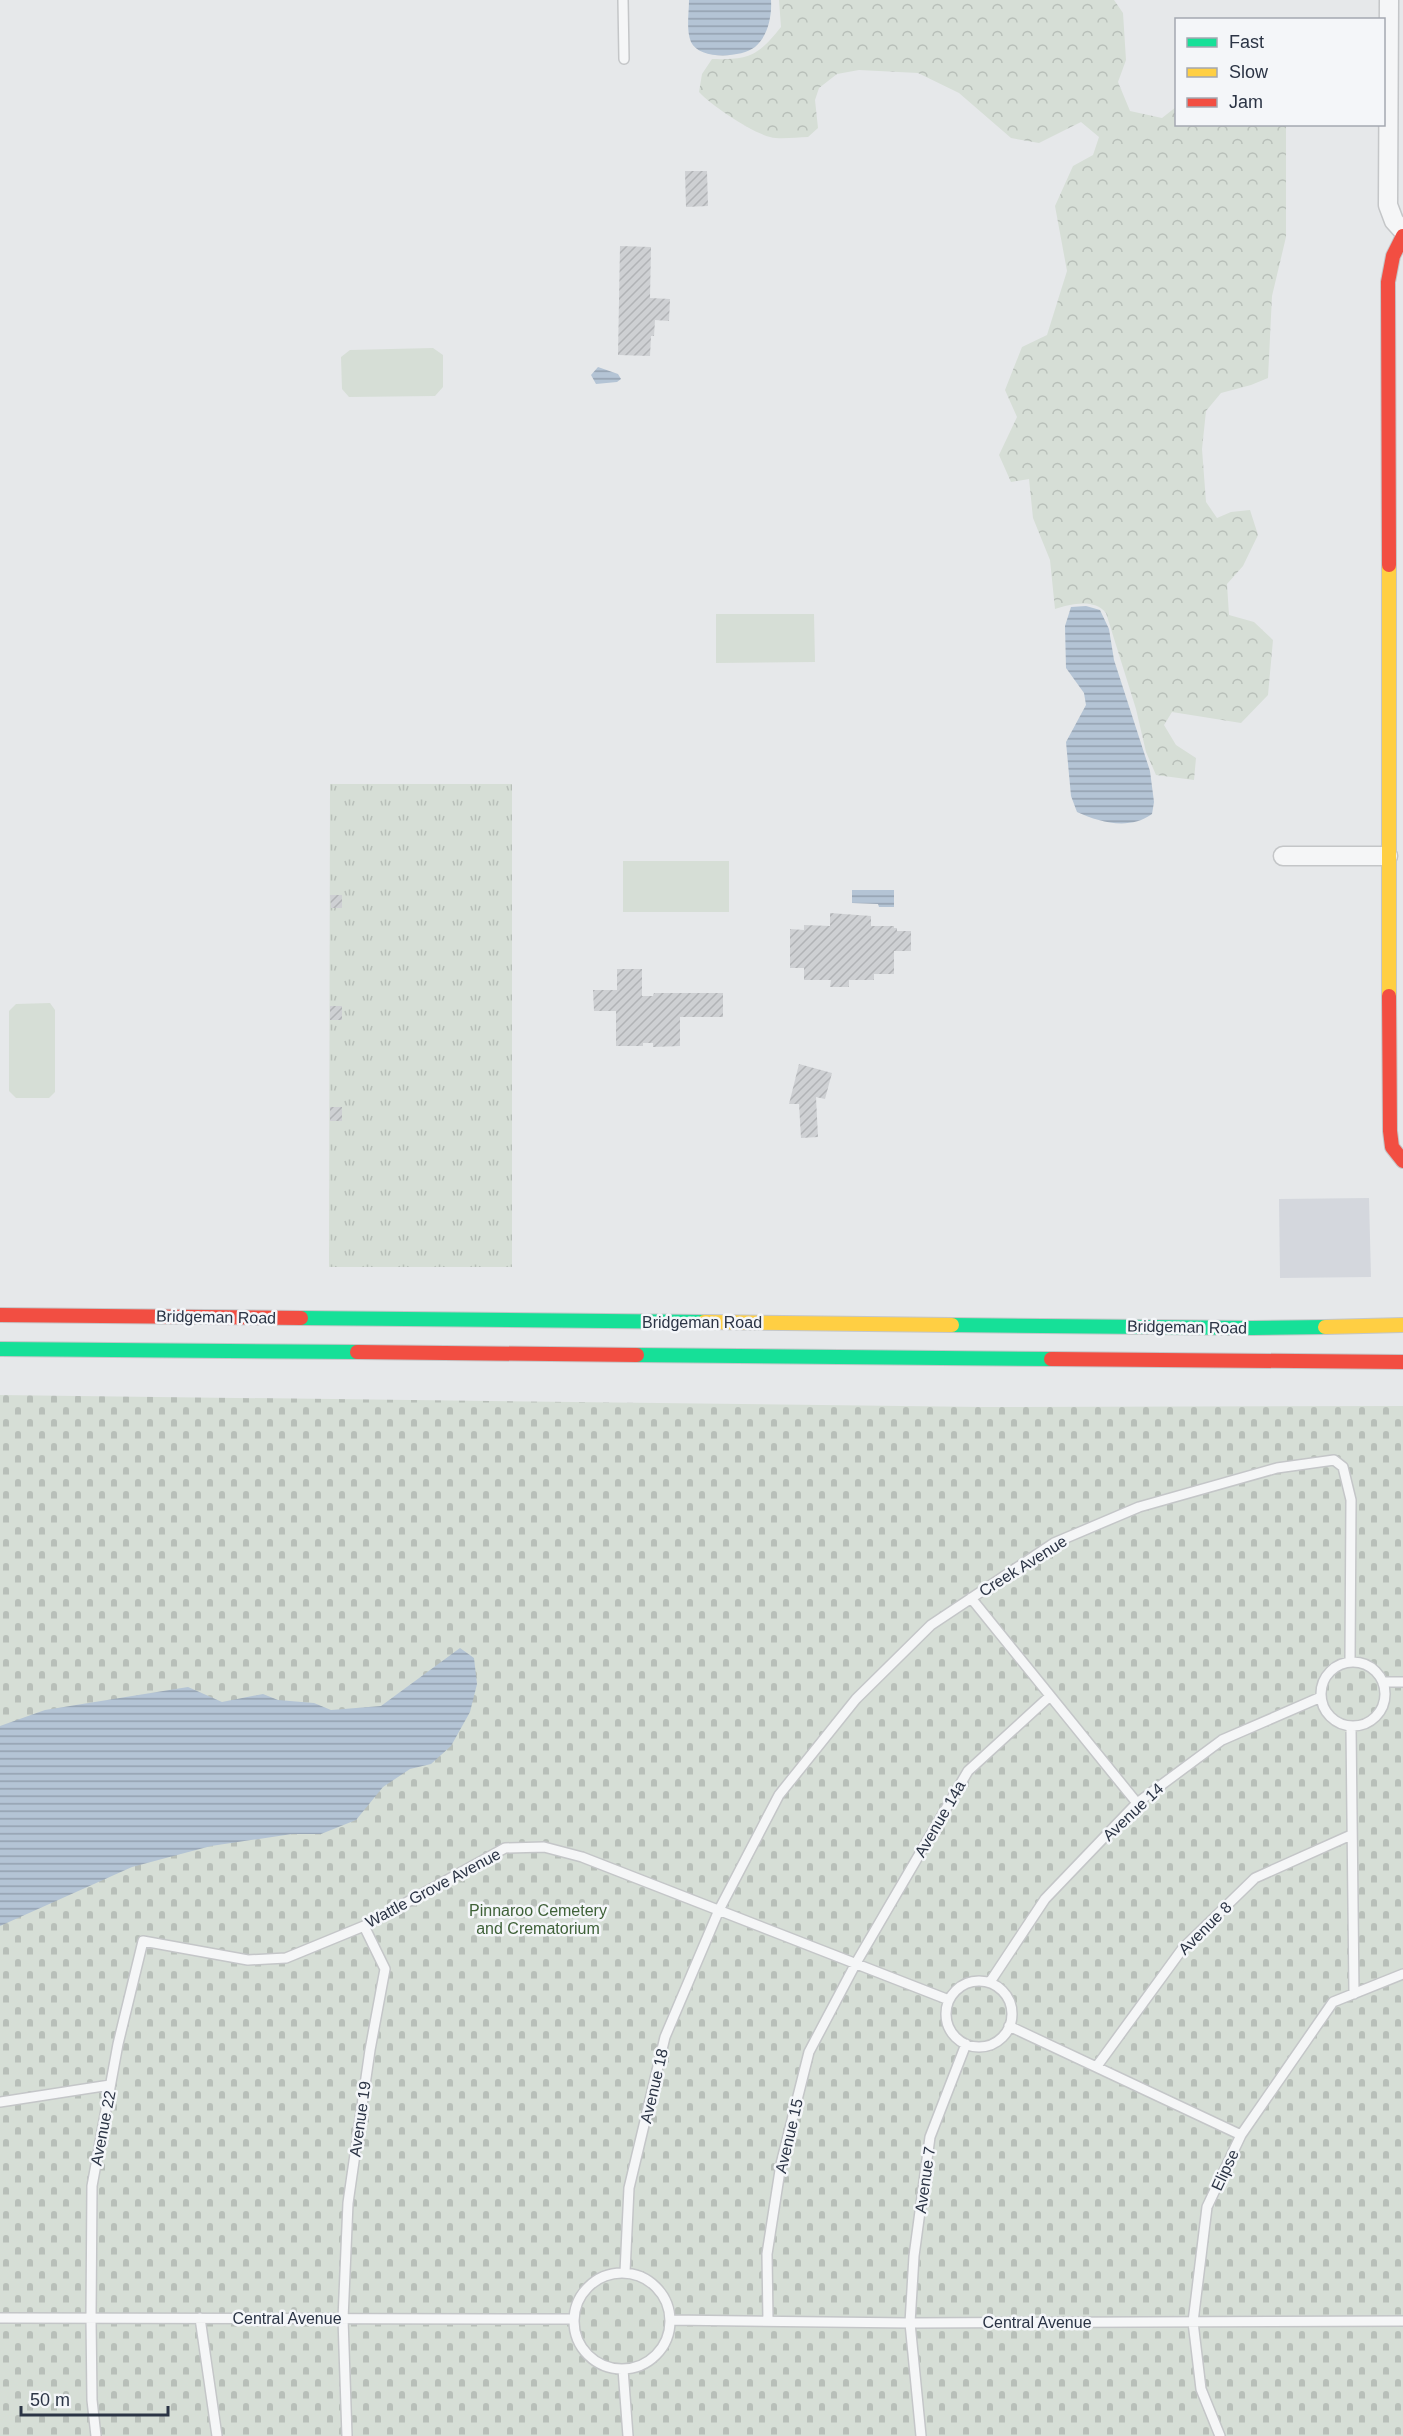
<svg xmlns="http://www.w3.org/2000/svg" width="1403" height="2436" viewBox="0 0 1403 2436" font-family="Arial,sans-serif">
  <defs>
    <pattern id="grass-tufts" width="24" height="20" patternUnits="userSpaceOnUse" patternTransform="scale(1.5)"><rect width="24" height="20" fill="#d6ded6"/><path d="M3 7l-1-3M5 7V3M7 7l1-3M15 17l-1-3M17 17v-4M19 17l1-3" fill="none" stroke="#b8bfb9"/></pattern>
    <pattern id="forest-crowns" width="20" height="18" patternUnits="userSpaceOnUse" patternTransform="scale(1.5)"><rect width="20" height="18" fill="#d6ded6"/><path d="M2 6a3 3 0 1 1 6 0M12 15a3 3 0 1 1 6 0" fill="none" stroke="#b8bfb9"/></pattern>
    <pattern id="cemetery-stones" width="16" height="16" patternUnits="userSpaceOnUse" patternTransform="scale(1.5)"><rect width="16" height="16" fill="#d6ded6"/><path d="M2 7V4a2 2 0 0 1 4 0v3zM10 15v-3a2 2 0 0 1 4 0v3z" fill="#b8bfb9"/></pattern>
    <pattern id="water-rules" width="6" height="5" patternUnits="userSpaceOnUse" patternTransform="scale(1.5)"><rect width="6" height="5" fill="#b4c4d5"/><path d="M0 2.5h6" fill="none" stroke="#93a0af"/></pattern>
    <pattern id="building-hatch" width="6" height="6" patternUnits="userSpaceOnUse" patternTransform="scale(1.5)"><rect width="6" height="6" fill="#ced0d3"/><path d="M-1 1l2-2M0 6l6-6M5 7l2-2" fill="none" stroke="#b1b3b6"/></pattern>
  </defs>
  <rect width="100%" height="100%" fill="#e6e8ea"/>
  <path fill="#d4d7dd" d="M1369,1198L1371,1277L1280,1278L1279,1199Z"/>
  <path fill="url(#grass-tufts)" d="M330,784H512V1267H329Z"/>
  <path fill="url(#forest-crowns)" d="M779,0H1114L1123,13L1126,60L1118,82L1130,111L1162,118L1176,107V124L1286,125V237L1272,296L1268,378L1251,385L1221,393L1206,411L1202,449L1206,502L1217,518L1231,512L1250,510L1258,535L1243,566L1227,584L1229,615L1254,622L1273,640L1268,695L1241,723L1172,712L1164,725L1176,745L1196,758L1194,780L1156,775L1146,752L1136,709L1106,613C1094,598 1071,604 1055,609L1050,560L1033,518L1029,479L1011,482L999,455L1017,417L1005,390L1022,347L1047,335L1067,271L1055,206L1073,166L1093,155L1099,137L1081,122L1039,143L1011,138L959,93L918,73L859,70L837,74L819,88L815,100L818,128L808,137C796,137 781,140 770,137C751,132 712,106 699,92L702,74L712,59C749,60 758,56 781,27Z"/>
  <path fill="url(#cemetery-stones)" d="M0,1395L982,1407L1403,1406V2436H0Z"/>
  <path fill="#d6ded6" d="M433,348L443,355V387L435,396L349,397L342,389L341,357L350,350Z
    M716,614H814L815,662L716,663Z
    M623,861H729V912H623Z
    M50,1003L55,1010V1092L49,1098H16L9,1091V1011L16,1004Z"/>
  <path fill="url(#water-rules)" d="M689,0H771C772,16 768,36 755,47C741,58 699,60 691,42C686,30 689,13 689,0Z
    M598,367L618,374L621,379L617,382L596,384L591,375Z
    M1086,606L1100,610L1109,629L1114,660L1150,771L1154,802L1152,814C1130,830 1101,823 1077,812L1071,796L1066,742L1086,705L1084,693L1066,668L1065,626L1071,607Z
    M852,890H894V907H879L878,904L852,903Z
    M460,1648L474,1658L477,1684L470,1712L451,1746L431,1764L410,1769L383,1787L356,1820L321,1834H292L211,1846L132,1867L0,1926V1726L45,1710L188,1687L222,1702L263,1694L278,1700L314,1703L331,1710L381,1706Z"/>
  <path fill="url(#building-hatch)" d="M685,171H707L708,206L686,207Z
    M620,246L651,247L650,298L670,299L669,321L655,320L654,336H651L650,356L618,355Z
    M330,895H342V908H331Z
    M830,913L871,916V926H894V928H897V931H911V951H894V974H874V980H849V987H830L831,980H804V968H790V929L804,930V925L830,926Z
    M617,969H642V996H653L654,993H723V1017H680V1046L653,1047V1043H643V1046H616V1011H594L593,990H617Z
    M330,1006H342V1020H330Z
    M799,1064L832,1073L825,1099L816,1097L818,1137L801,1138L799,1104H789Z
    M330,1107H342V1121H330Z"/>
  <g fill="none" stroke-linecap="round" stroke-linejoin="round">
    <defs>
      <path id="lane" d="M623,0L624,59
        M971,1598L1137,1803
        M1321 1694a32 32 0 1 1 64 0a32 32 0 1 1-64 0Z
        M1383,1682H1403
        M1351,1727L1354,1994
        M946 2014a33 33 0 1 1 66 0a33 33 0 1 1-66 0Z
        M990,1982L1045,1899L1137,1803L1222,1740L1321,1697
        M1009,2026L1241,2135
        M1097,2066L1183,1948L1255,1878L1351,1835
        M0,2102L110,2085
        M625,2272L629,2188L665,2037L719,1910L779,1795L856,1699L931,1625L1054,1543L1139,1507L1277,1468L1334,1460L1343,1467L1351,1500L1350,1662
        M574 2321a48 48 0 1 1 96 0a48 48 0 1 1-96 0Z
        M0,2318L574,2319
        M200,2318L217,2436
        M670,2320L910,2323L1403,2321
        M768,2321L767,2254L781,2164L809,2052L856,1963L968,1771L1050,1696
        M623,2369L628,2436
        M96,2436L92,2400L91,2318L92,2186L118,2044L143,1941L248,1960L286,1958L364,1926L505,1848L544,1847L582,1857L949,2000
        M347,2436L343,2319L348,2203L370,2050L385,1969L364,1926
        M921,2436L910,2323L914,2256L930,2137L966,2044
        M1220,2436L1201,2389L1193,2322L1207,2207L1241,2135L1333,2002L1403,1974"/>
      <path id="street" d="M1389,0L1388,205L1394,221L1403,231
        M1283,856H1388"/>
      <path id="fast" d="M301,1318L704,1322
        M952,1325L1252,1328L1325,1327
        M0,1349L357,1352
        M637,1355L1051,1359"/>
      <path id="slow" d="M1389,565V996
        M704,1322L952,1325
        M1325,1327L1403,1325"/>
      <path id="jam" d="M1389,565L1388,282L1393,256L1403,236
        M1389,996L1390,1131L1392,1147L1403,1161
        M0,1315L301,1318
        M357,1352L637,1355
        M1051,1359L1403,1362"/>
    </defs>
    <use href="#lane" stroke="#c4c6c8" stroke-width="12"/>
    <use href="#street" stroke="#c4c6c8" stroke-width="21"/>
    <use href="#fast" stroke="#c4c6c8" stroke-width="16"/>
    <use href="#slow" stroke="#c4c6c8" stroke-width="16"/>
    <use href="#jam" stroke="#c4c6c8" stroke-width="16"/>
    <use href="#lane" stroke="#f5f6f7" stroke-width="9"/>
    <use href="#street" stroke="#f5f6f7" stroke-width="18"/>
    <use href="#fast" stroke="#16e098" stroke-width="14"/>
    <use href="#slow" stroke="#ffcf43" stroke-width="14"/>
    <use href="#jam" stroke="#f24e42" stroke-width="14"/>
  </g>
  <g text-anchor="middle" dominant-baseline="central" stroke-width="5" stroke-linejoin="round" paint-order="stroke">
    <g font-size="16" fill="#2b3445" stroke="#f4f6f9">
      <text transform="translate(216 1317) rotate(1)">Bridgeman Road</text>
      <text x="702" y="1322">Bridgeman Road</text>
      <text transform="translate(1187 1327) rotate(1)">Bridgeman Road</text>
      <text transform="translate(1023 1566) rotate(-32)">Creek Avenue</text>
      <text transform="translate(1133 1812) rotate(-43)">Avenue 14</text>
      <text transform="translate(940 1819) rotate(-60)">Avenue 14a</text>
      <text transform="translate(433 1888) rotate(-28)">Wattle Grove Avenue</text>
      <text transform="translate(1205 1928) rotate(-45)">Avenue 8</text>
      <text transform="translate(654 2086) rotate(-77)">Avenue 18</text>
      <text transform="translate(360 2119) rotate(-82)">Avenue 19</text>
      <text transform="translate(103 2128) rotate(-79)">Avenue 22</text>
      <text transform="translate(789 2136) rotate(-77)">Avenue 15</text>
      <text transform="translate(1225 2170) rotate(-65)">Elipse</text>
      <text transform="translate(925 2180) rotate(-82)">Avenue 7</text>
      <text x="287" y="2318">Central Avenue</text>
      <text x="1037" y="2322">Central Avenue</text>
    </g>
    <g font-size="16" fill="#3f6138" stroke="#f4f6f9">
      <text x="538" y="1910">Pinnaroo Cemetery<tspan x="538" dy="18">and Crematorium</tspan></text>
    </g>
  </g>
  <rect x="1175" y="18" width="210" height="108" fill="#f4f6f9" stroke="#a4a8b1" stroke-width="1.5"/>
  <rect x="1187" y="38" width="30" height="9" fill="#16e098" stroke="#a4a8b1" stroke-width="1.5"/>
  <text x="1229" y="48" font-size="18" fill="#2b3445">Fast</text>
  <rect x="1187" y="68" width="30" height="9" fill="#ffcf43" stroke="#a4a8b1" stroke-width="1.5"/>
  <text x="1229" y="78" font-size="18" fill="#2b3445">Slow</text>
  <rect x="1187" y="98" width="30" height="9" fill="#f24e42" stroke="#a4a8b1" stroke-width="1.5"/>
  <text x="1229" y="108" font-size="18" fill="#2b3445">Jam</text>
  <path d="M21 2406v9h147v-9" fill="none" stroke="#2b3445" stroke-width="3"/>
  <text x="30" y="2406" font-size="18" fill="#2b3445" stroke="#f4f6f9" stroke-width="4.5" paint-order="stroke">50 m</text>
</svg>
